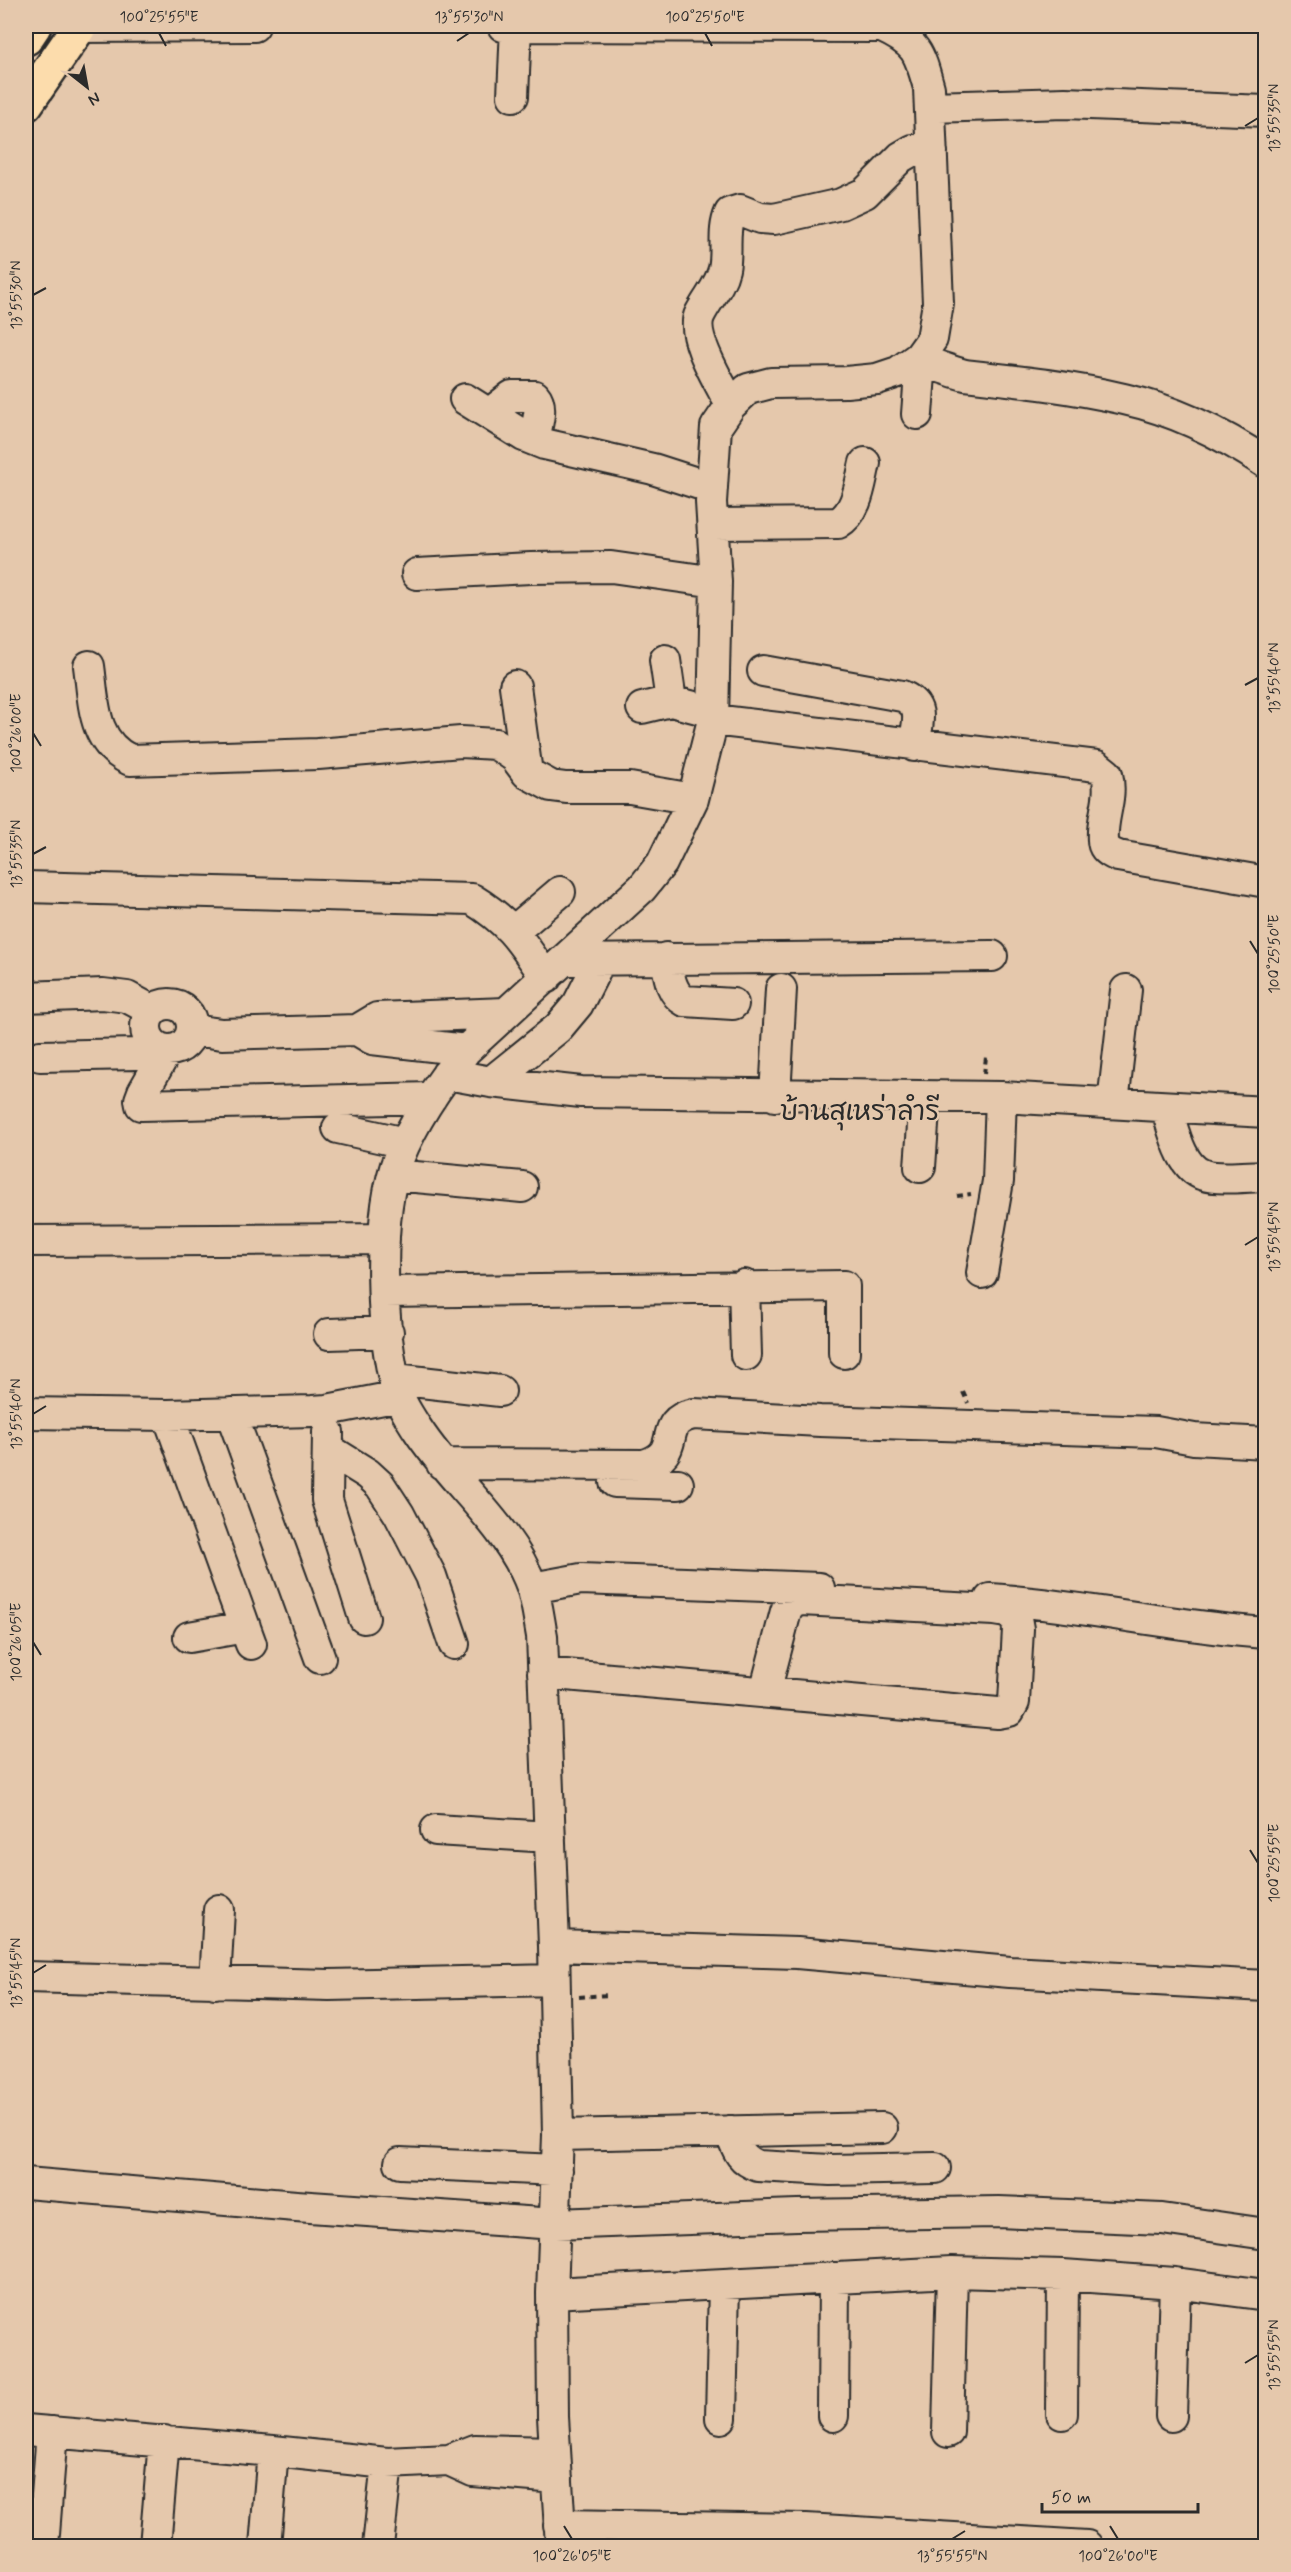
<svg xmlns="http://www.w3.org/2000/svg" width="1291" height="2572" viewBox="0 0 1291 2572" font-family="Mynerve,'Playpen Sans Thai',sans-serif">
  <rect width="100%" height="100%" fill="#e5c8ac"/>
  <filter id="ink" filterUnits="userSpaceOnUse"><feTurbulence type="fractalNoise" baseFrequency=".0167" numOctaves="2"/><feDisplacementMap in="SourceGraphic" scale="12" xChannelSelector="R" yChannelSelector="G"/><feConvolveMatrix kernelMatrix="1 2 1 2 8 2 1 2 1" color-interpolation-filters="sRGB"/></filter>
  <g filter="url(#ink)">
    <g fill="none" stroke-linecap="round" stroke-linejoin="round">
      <defs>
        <path id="minor" d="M503,26L882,27C917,43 919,52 929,88L938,303L932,339L919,357L898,372L877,379L846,382L771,383L748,389L731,405L716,427L711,502L716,582L713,720L693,799L662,863L642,888L466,1050C440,1082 415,1118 399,1157C376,1214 380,1336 398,1394C402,1406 411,1419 418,1430C453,1484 509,1525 532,1587C537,1602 539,1620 542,1636L554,1946L558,2135L552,2293L553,2417L561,2546
          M79,27L254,26
          M513,96L516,26
          M930,107L1065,103L1266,111
          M911,363C929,360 948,371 965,375C1018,381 1072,387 1124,399C1174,410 1223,434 1266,463
          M465,399L524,436L544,444L653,469L712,488
          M731,405C721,385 689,335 700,314C708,298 720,286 724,269C728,251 722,231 730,213L740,210L760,218L774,219L841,204L865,193L901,157L913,150L932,152
          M489,414L512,396H535C544,406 536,428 534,440
          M917,414L921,361
          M713,524L838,523C858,512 860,483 865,463
          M417,574L531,568L611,567L716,582
          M665,660L671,701
          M89,666C94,702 92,742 130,760L318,754L461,742L496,744L515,757L527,773L551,786L566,788H630L693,799
          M763,671L902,696C926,706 917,724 914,746
          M515,686L527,773
          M642,708L671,701L713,712
          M713,720L1097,766L1107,774C1113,799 1101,817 1103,840C1103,849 1110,853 1118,856L1266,882
          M26,887L472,899C511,923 521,941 546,978
          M514,931L560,892
          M666,958C669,974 670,993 685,1001L733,1004
          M565,960L992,956
          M26,997L103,994L127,997L153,1011
          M146 1027a23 23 0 1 1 46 0a23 23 0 1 1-46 0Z
          M192,1030L222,1034L357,1030
          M167,1050L143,1092L140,1100L141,1105L431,1098
          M466,1050L372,1039L357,1030L377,1018L506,1013
          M40,1056L137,1054L158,1048
          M447,1074L491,1082L581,1092L1001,1097L1266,1112
          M491,1082L558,1028L578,1004L601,959
          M775,1096L781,989
          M1113,1103L1126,990
          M1166,1107C1173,1127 1180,1168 1204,1175C1219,1180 1249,1176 1266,1176
          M338,1128L405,1143
          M920,1167L925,1097
          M394,1175L522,1187
          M26,1241L384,1239
          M982,1273L998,1181L1001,1097
          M744,1285L746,1355
          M385,1292L844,1286V1353
          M329,1334L388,1332
          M395,1379L500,1391
          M26,1413L168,1415L312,1411L327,1410L399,1396
          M231,1413L320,1658
          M168,1415L251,1644
          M328,1432L327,1500L364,1618
          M328,1449L368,1474L380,1485L399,1514L431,1576L454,1644
          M442,1464L644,1465C686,1453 654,1422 694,1414L820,1421L1156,1432L1194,1439L1266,1443
          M615,1482L678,1484
          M532,1588L581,1579L819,1588
          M990,1599C1082,1605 1173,1627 1266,1633
          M189,1637L245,1627
          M543,1673L998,1713L1009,1711L1014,1702L1018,1629L1016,1618L1006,1612L994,1610L801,1600L792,1603L786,1611L765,1692
          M436,1830L550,1837
          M554,1946L797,1953L1010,1972L1266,1986
          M26,1977L329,1985L554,1980
          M215,1983L219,1910
          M730,2131C737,2148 739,2160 758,2166L830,2170L935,2168
          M558,2135L882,2128
          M400,2163L557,2170
          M26,2183L296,2206L555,2224L797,2215L999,2212L1162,2219L1266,2234
          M552,2293L952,2272L1063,2275L1175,2283L1266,2295
          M1062,2414L1063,2275
          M833,2416L834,2278
          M1171,2416L1175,2283
          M721,2418L724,2284
          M26,2430L273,2451L387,2463L449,2460
          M948,2432L952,2272
          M555,2452L475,2450L449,2460L473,2471L557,2478
          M559,2525L806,2529L1087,2546
          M43,2546L52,2432
          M155,2546L164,2441
          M265,2546L273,2451
          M378,2546L387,2463"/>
        <path id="major" d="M26,38L34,26
          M26,104L80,26"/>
      </defs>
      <use href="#minor" stroke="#2b2b2b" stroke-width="34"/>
      <use href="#major" stroke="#2b2b2b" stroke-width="38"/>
      <path stroke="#2b2b2b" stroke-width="4" stroke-dasharray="6 4.5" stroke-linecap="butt" d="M984,1074L986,1057
        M957,1196L971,1194
        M963,1392L968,1403
        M579,1997L608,1995"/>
      <use href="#minor" stroke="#e5c8ac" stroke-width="30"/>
      <use href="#major" stroke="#fcdcac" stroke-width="33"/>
    </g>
  </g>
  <path fill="none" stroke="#2b2b2b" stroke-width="2" d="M159,33L166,46M705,33L712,46M457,41L469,33M1245,126L1258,118M33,295L46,288M1245,685L1258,678M33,733L41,746M33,854L46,847M1250,941L1258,954M1245,1245L1258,1237M33,1414L46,1406M33,1642L41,1655M1250,1850L1258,1863M33,1973L46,1965M1245,2363L1258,2355M564,2526L572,2539M1110,2526L1118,2539M952,2539L965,2531"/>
  <g text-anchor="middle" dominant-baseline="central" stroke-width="5" stroke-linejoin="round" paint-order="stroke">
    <g font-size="27" fill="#2b2b2b" stroke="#e5c8ac">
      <text x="860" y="1112">บ้านสุเหร่าลำรี</text>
    </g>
  </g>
  <rect width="1291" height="2572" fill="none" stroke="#e5c8ac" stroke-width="66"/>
  <g transform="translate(87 87) rotate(149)" stroke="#e5c8ac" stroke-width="4.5" paint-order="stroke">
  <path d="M0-4.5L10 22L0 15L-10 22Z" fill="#2b2b2b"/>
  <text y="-9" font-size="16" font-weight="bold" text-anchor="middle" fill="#2b2b2b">N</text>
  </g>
  <path d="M1042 2503v9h156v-9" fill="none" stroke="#2b2b2b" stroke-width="3"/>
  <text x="1051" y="2503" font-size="18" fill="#2b2b2b" stroke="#e5c8ac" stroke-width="4.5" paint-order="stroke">50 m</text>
  <rect x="33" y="33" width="1225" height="2506" fill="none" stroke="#2b2b2b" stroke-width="2"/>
  <g font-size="15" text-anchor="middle" fill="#2b2b2b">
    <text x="159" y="22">100°25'55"E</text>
    <text x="469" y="22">13°55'30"N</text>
    <text x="705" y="22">100°25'50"E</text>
    <text transform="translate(1274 118) rotate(-90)" y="5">13°55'35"N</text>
    <text transform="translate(16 295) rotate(-90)" y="5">13°55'30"N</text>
    <text transform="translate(1274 678) rotate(-90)" y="5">13°55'40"N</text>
    <text transform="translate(16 733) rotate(-90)" y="5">100°26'00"E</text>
    <text transform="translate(16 854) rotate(-90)" y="5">13°55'35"N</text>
    <text transform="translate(1274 954) rotate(-90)" y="5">100°25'50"E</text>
    <text transform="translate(1274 1237) rotate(-90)" y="5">13°55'45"N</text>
    <text transform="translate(16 1414) rotate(-90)" y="5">13°55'40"N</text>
    <text transform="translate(16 1642) rotate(-90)" y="5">100°26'05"E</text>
    <text transform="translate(1274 1863) rotate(-90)" y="5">100°25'55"E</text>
    <text transform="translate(16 1973) rotate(-90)" y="5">13°55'45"N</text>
    <text transform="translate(1274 2355) rotate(-90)" y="5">13°55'55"N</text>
    <text x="572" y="2561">100°26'05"E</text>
    <text x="952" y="2561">13°55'55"N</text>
    <text x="1118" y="2561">100°26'00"E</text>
  </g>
</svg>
